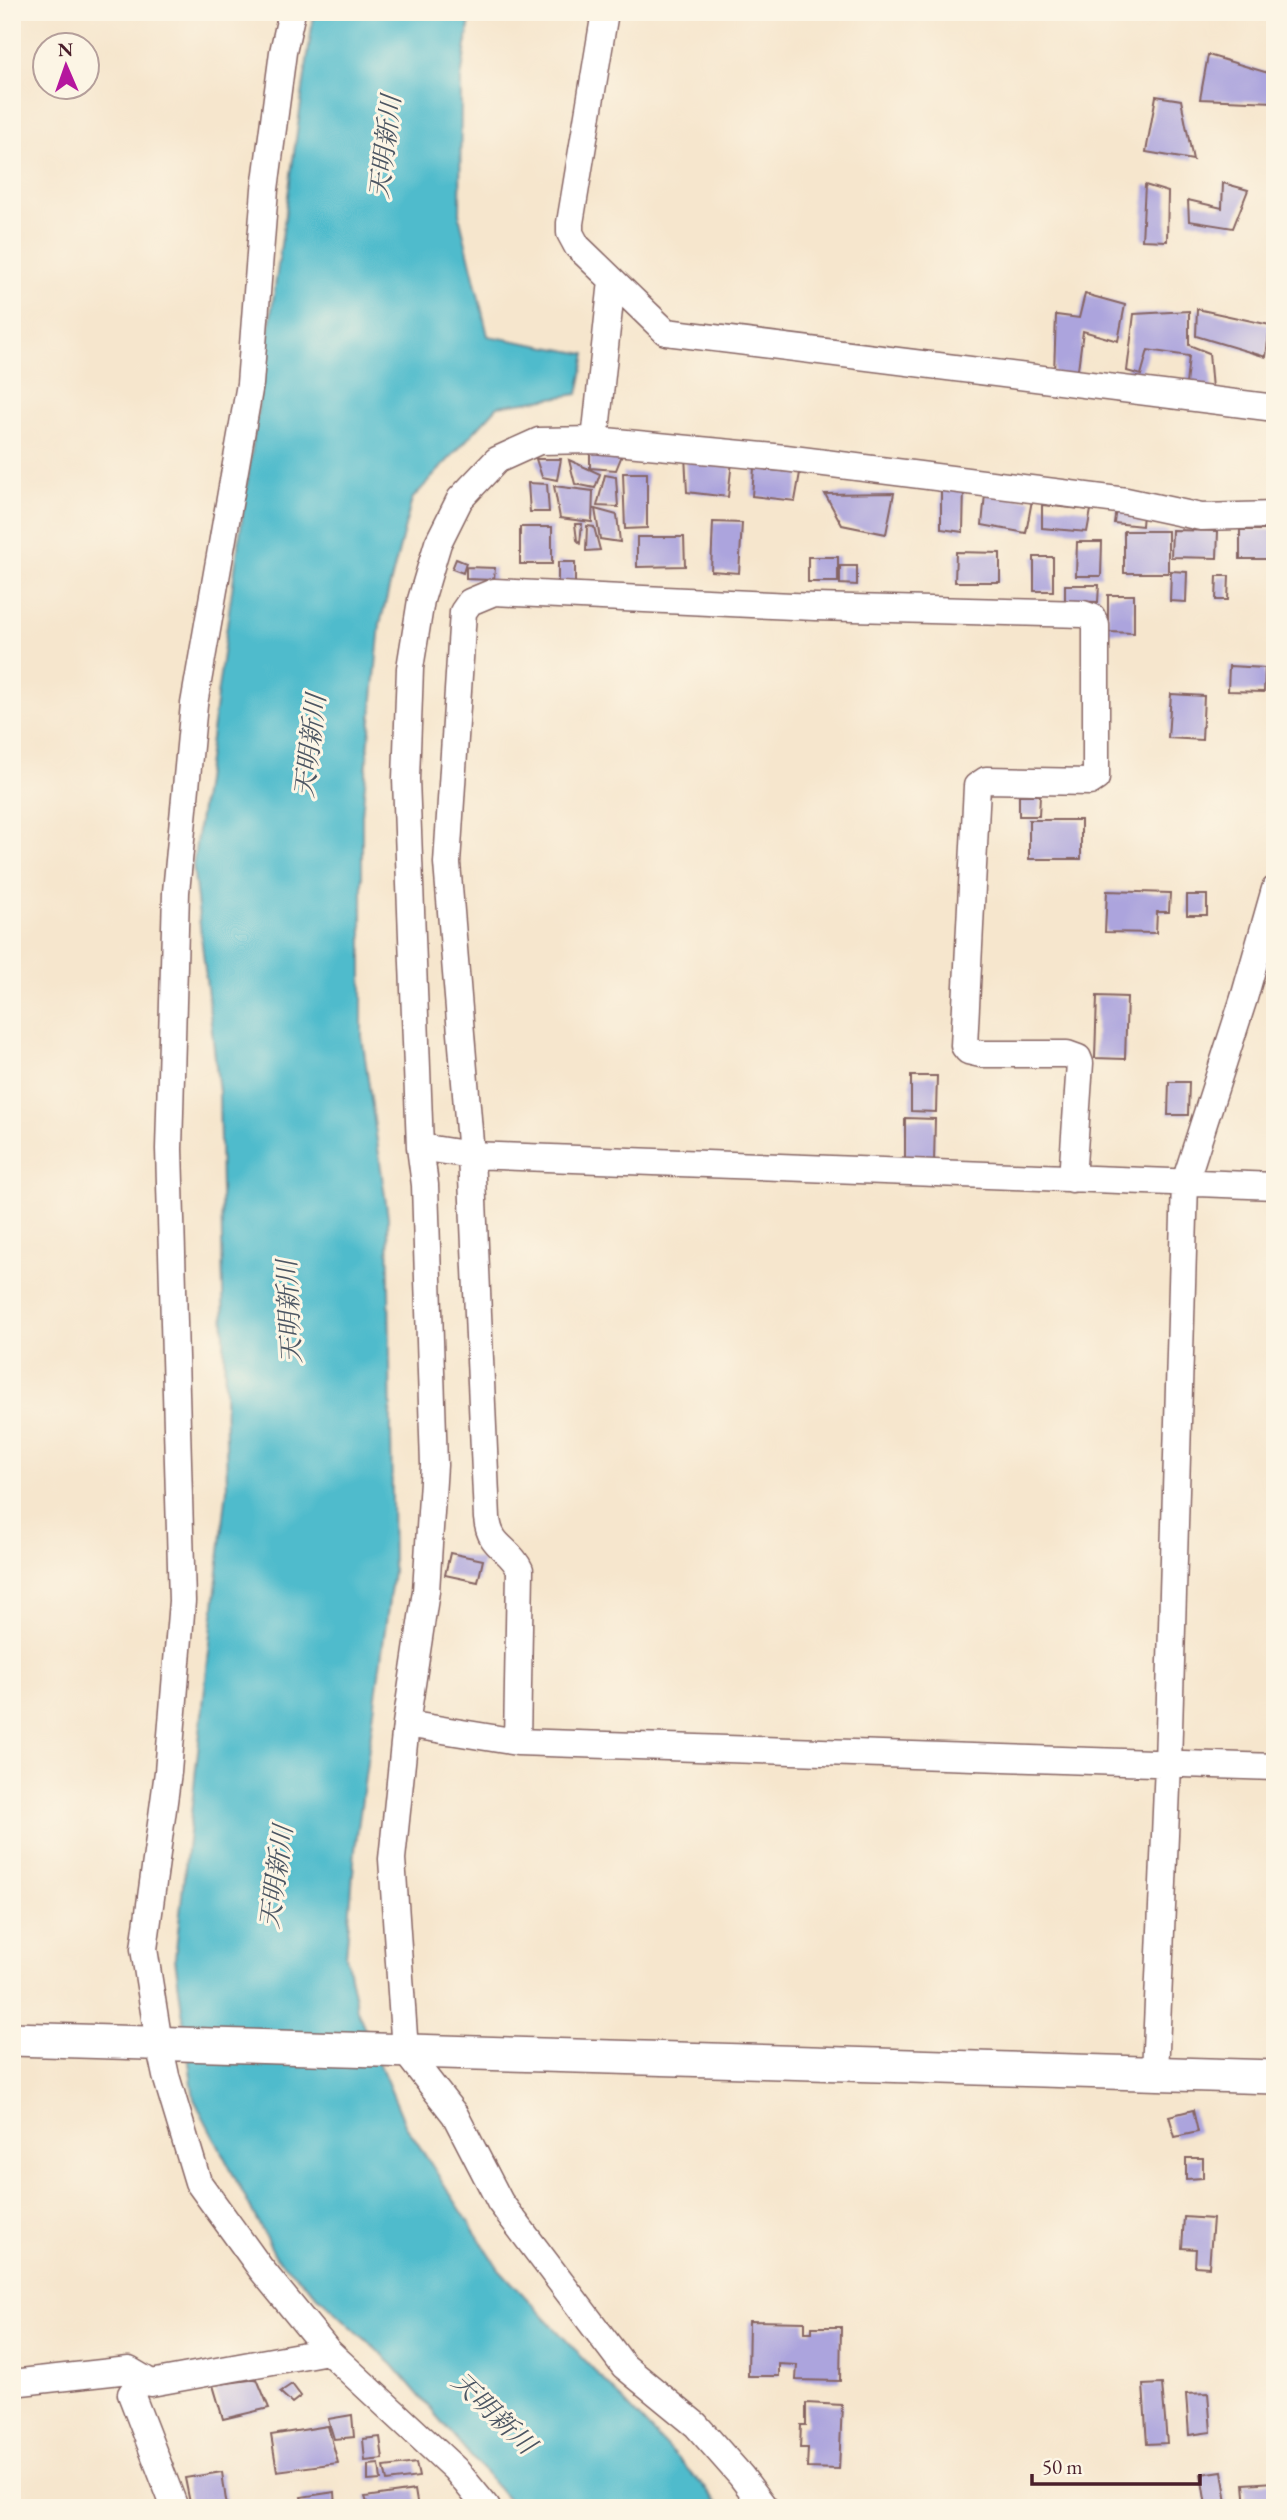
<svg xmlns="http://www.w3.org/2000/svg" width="1287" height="2520" viewBox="0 0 1287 2520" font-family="'EB Garamond','Noto Serif JP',serif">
  <rect width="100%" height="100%" fill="#fcf5e5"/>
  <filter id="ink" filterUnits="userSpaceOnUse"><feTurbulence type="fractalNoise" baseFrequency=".0143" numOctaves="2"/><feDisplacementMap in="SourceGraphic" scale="14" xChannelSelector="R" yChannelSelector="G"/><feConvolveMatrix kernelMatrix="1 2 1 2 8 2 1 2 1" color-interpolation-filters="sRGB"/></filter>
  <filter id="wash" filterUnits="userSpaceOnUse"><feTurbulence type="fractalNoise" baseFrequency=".00686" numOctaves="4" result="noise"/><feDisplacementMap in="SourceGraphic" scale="28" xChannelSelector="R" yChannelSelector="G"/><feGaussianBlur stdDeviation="1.57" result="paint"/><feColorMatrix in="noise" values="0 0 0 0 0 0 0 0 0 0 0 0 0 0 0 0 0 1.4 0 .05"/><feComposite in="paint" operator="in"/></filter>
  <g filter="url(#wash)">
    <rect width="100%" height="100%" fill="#f6e6cd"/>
    <path fill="#50bbcc" stroke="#4d6d7c" stroke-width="2" d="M314,12H471L461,79L460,219L488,336L586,354L578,394L498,406L412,499L380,624L362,815V1037L388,1217L393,1571L355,1850L346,1956L357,2010L405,2124L499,2269L724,2508H515L393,2365L276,2257L194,2099L175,1958L227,1489L219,1092L193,865Z"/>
    <g id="blocks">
      <path fill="#aca4dd" d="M1208,55L1275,75V102L1200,99Z
        M1156,96L1181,100L1193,160L1146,152Z
        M1223,183L1248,190L1233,228L1189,221L1188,200L1222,208Z
        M1145,185L1168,192L1167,241L1142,240Z
        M1085,294L1125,305L1118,341L1083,331L1077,377L1054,373L1056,315L1079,318Z
        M1197,309L1270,325L1266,357L1196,336Z
        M1189,311V345L1209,353L1212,389L1186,385L1189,356L1148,350L1141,375L1127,371L1134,314Z
        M590,446L624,450L616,470L590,468Z
        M685,456L732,461L728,497L687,492Z
        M536,459H561L557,480L542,477Z
        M569,460L600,474L595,488L575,484Z
        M754,468L800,473L795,501L752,496Z
        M623,473H647V528L625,529Z
        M605,475L616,477L618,507L597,506Z
        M528,483L547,484L549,512H530Z
        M554,486L593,491L592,522L560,518Z
        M941,486H964L963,532L941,529Z
        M894,493L886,534L842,525L825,494Z
        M985,494L1032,500L1026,533L982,525Z
        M1042,505L1091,510L1087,532L1042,528Z
        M1116,508L1143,513L1142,526L1114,523Z
        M595,509L617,515L620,542L600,539Z
        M713,522L742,523L739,573L711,571Z
        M575,524H582L580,543L577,540Z
        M587,526L594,527L600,550L586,551Z
        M520,527H552V564H520Z
        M1172,530L1218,531L1217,558L1171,557Z
        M1240,530H1275V559H1240Z
        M1124,531H1168V573H1124Z
        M637,537H684L685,566L637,567Z
        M1077,542H1102L1101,576H1076Z
        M956,552L1000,553V582H955Z
        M808,557H838V582H808Z
        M1034,557H1053V591H1034Z
        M456,559L466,563L463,573L452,569Z
        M558,562H575V583H558Z
        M840,566H857V585L840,584Z
        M466,567L495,568L494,580L466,579Z
        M1171,571L1187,572L1186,602L1170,601Z
        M1217,576H1229L1228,600H1216Z
        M1065,585H1099L1098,602L1065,601Z
        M1108,595H1134V633L1108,632Z
        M1229,666L1265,668L1264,692L1228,691Z
        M1171,694L1204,696L1202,740L1168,738Z
        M1019,795H1040L1039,816H1019Z
        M1029,820H1081V859H1029Z
        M1107,891L1170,893L1169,912H1157L1156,933L1105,932Z
        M1187,895H1207V915H1187Z
        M1097,996L1127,997L1125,1059L1095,1058Z
        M911,1076H937L936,1112L911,1111Z
        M1169,1082H1189L1188,1115H1168Z
        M905,1118L935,1119L934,1163H905Z
        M450,1553L483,1560L478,1582L445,1575Z
        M1193,2110L1198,2132L1175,2137L1169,2116Z
        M1186,2158H1203V2178L1186,2179Z
        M1184,2217L1213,2219L1209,2267L1195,2266L1196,2249L1182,2248Z
        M749,2321L805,2322V2332H812V2327H841L840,2381L796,2380L797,2365L779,2364V2376H748Z
        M257,2379L269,2408L223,2419L213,2385Z
        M292,2384L301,2396L292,2403L280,2392Z
        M1162,2384L1167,2443L1147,2444L1143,2385Z
        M1208,2393L1211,2432L1189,2435L1186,2394Z
        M806,2403L842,2405L839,2469L807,2468L808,2448H800L801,2425H806Z
        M352,2415L354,2437L334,2439L328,2419Z
        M328,2426L338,2463L277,2471L271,2435Z
        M380,2437L383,2459L365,2461L363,2439Z
        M416,2463L419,2477L387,2481L384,2467Z
        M379,2464L381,2480L368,2481V2465Z
        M1222,2471L1227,2503L1206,2506L1201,2474Z
        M222,2472L227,2508H191L185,2478Z
        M1275,2482V2508H1246L1244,2484Z
        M415,2490L418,2508H369L365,2497Z
        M335,2492L336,2508H304L301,2497Z"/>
    </g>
  </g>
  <g filter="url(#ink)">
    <use href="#blocks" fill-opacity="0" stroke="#866564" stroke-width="2"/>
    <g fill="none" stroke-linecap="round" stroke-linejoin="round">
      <defs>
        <path id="minor" d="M292,12L283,52L265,189L250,384L194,704L176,892L169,1149L182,1601L168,1772L144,1949L159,2043L166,2076L198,2182L261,2269L328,2351L455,2469L487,2508
          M605,12L570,223V233L577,246L666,332L1275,408
          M595,440L612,281
          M420,1147L471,1155L1275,1186
          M406,1724L517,1742L1275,1767
          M517,1742L520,1570C509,1546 490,1549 487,1518L471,1155L447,863L463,612L470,602L494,592L815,607L1083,614L1092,617L1096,625V778L1090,782L986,780L977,786L964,1046L968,1051L981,1054H1067L1078,1058L1080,1063L1072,1179
          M1155,2073L1168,1764L1185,1182L1244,998L1275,889
          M143,2378L131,2394L175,2508
          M12,2383L129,2370L151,2383L328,2351
          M765,2508L741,2476L696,2425L624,2366L500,2202L455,2115L405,2051L392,1859L406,1724L426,1591L434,1465L425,1185L420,1147L406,779L410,668L421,600L438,543L460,499L497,460L539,441L595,440L785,458L1126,501L1201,517L1275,515"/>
        <path id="tertiary" d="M12,2039L1275,2077"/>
      </defs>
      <use href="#minor" stroke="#866564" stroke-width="29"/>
      <use href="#tertiary" stroke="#866564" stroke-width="36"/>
      <use href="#minor" stroke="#fff" stroke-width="26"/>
      <use href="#tertiary" stroke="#fff" stroke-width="33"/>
    </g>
  </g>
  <g text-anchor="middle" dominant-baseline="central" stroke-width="6" stroke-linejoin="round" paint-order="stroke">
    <g font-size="26" font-style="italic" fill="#4c5663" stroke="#fcf5e5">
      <text transform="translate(385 147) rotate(-83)">天明新川</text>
      <text transform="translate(310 746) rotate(-83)">天明新川</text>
      <text transform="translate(289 1312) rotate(-93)">天明新川</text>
      <text transform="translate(276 1877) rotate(-82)">天明新川</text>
      <text transform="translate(494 2413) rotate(44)">天明新川</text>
    </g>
  </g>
  <rect width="1287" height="2520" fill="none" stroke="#fcf5e5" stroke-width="42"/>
  <g transform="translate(66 66) rotate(358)"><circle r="33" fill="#fcf5e5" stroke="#b59f9b" stroke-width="2"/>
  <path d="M0-5L12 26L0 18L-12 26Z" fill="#b5179e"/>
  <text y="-10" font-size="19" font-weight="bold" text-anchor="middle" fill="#4a1f2b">N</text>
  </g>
  <path d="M1032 2474v10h168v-10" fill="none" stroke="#4a1f2b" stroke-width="3.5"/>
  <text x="1042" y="2474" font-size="21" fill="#4a1f2b" stroke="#fcf5e5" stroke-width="5" paint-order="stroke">50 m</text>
</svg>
